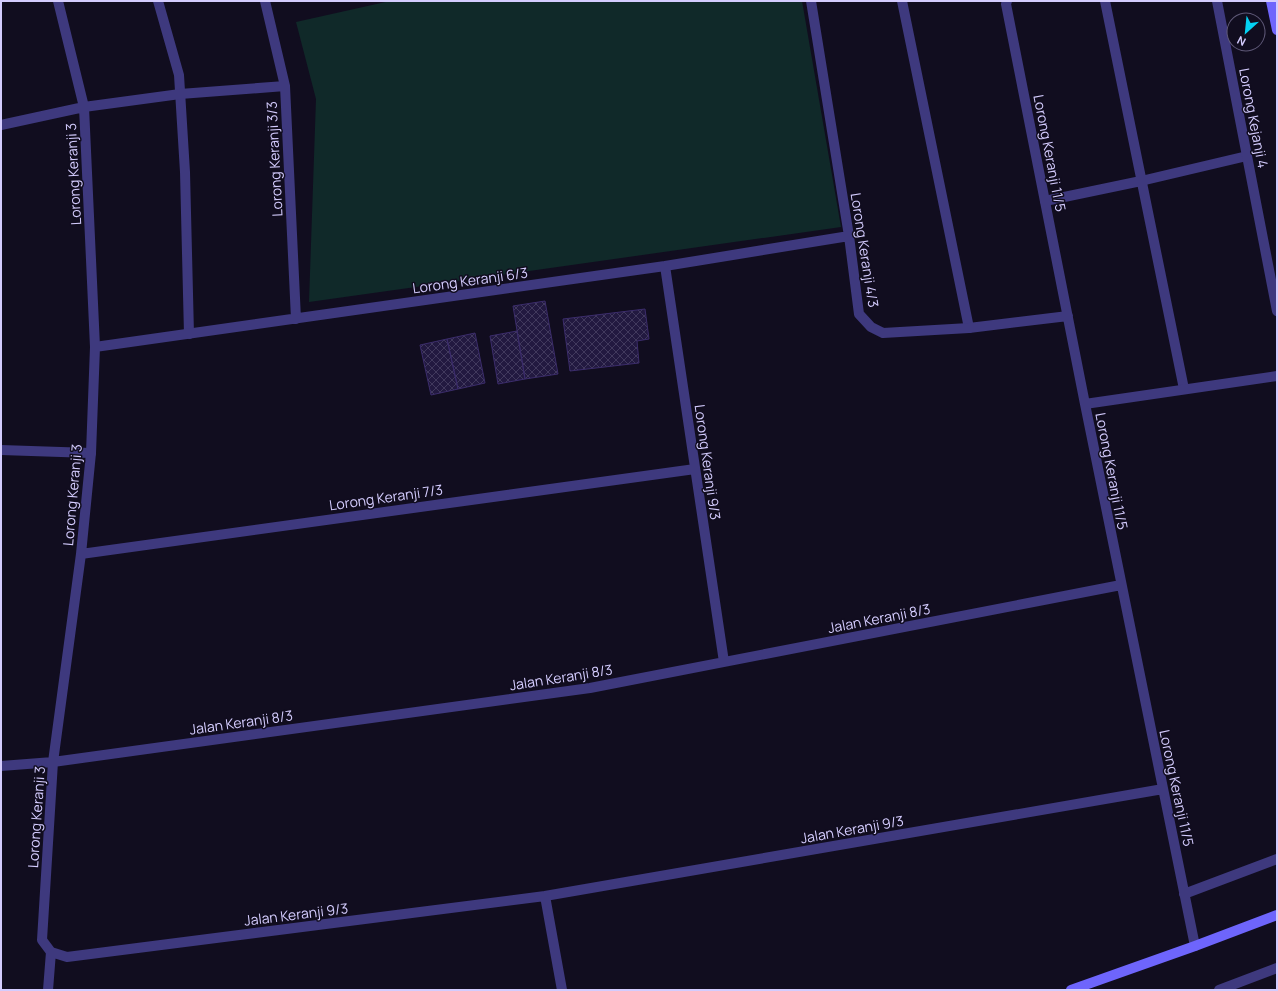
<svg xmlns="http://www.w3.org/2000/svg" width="1278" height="991" viewBox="0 0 1278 991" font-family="Manrope,sans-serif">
  <defs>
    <pattern id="building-cross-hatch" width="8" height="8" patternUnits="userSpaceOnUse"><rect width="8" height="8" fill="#221940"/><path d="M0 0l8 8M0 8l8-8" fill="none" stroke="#41395d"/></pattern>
  </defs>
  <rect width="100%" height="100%" fill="#110d1f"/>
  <path fill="#102929" d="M390,1H802L841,227L309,302L316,99L296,22Z"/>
  <path fill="url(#building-cross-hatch)" stroke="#3b2c6b" d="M545,301L558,374L525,379L513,306Z
    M645,309L649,339L637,341L639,363L570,371L563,319Z
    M517,331L525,379L498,384L490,336Z
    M475,333L485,383L458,389L447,339Z
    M447,339L458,389L431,395L420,345Z"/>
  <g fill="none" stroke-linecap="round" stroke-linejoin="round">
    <path stroke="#3e397e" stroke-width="10" d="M158,1L179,75L185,172L189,334
      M902,1L969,328
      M1105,1L1184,389
      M1045,201L1141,181L1247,156
      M1,450L91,453"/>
    <path stroke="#3e397e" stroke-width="10" d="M265,1L285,86L296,319
      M811,1L849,236L859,314L871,327L883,333L969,328L1068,316
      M1007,1L1006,4L1085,404L1195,946
      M1217,1L1277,311
      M1,125L84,107L180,94L285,86
      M665,266L724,662
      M95,347L665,266L849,236
      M1085,404L1277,376
      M81,554L695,469
      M1,766L53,762L590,688L1121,585
      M1184,894L1277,859
      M545,896L562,990
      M51,952L67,957L545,896L1163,789
      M48,990L51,952L42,940L53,762L81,554L91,453L95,347L84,107L58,1
      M1219,990L1277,968"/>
    <path stroke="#6e65fc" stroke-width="10" d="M1271,1L1277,30
      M1071,990L1195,946L1277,915"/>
  </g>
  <g text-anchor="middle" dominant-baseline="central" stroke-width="3" stroke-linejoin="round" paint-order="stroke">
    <g font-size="14" fill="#d4ccfe" stroke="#110d1f">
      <text transform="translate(1254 118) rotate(79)">Lorong Kejanji 4</text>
      <text transform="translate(1050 153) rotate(79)">Lorong Keranji 11/5</text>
      <text transform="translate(274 159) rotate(-93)">Lorong Keranji 3/3</text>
      <text transform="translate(73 174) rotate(-93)">Lorong Keranji 3</text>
      <text transform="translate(865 250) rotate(81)">Lorong Keranji 4/3</text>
      <text transform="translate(470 280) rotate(-8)">Lorong Keranji 6/3</text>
      <text transform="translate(708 462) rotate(82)">Lorong Keranji 9/3</text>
      <text transform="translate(1112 471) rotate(79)">Lorong Keranji 11/5</text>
      <text transform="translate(72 495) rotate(-85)">Lorong Keranji 3</text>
      <text transform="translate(386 497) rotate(-8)">Lorong Keranji 7/3</text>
      <text transform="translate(879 618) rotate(-11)">Jalan Keranji 8/3</text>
      <text transform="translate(561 677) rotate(-9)">Jalan Keranji 8/3</text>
      <text transform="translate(241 722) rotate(-8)">Jalan Keranji 8/3</text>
      <text transform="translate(1177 788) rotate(78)">Lorong Keranji 11/5</text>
      <text transform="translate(36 817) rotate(-86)">Lorong Keranji 3</text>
      <text transform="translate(852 829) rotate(-10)">Jalan Keranji 9/3</text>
      <text transform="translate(296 914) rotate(-7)">Jalan Keranji 9/3</text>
    </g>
  </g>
  <rect width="1278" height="991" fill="none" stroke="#d4ccfe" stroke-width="4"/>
  <g transform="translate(1246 32) rotate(207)"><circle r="19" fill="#110d1f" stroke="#5f5978"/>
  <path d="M0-3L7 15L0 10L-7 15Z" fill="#04d1f2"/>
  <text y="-6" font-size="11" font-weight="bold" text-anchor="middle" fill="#d4ccfe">N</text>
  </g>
</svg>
